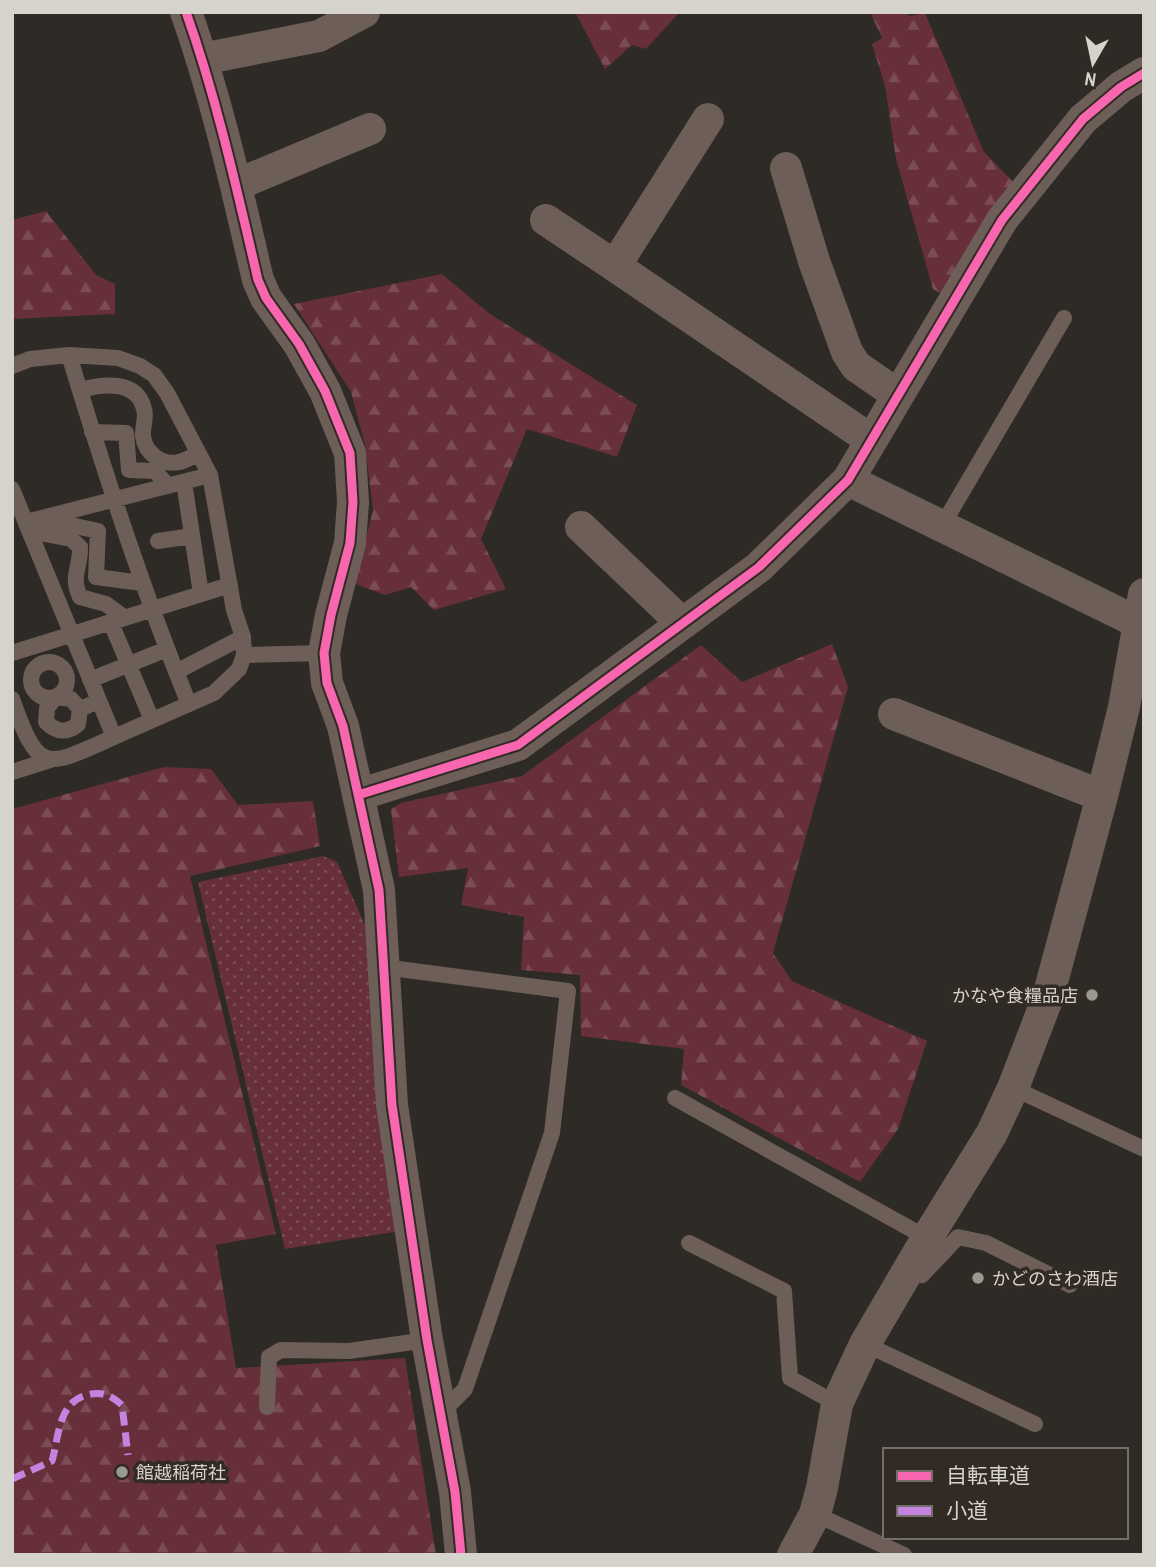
<svg xmlns="http://www.w3.org/2000/svg" width="1156" height="1567" viewBox="0 0 1156 1567" font-family="'Archivo Narrow','Noto Sans JP',sans-serif">
  <defs>
    <pattern id="forest-firs" width="22" height="20" patternUnits="userSpaceOnUse" patternTransform="scale(1.75)"><rect width="22" height="20" fill="#662f3a"/><path d="M5 1l3.5 6h-7zM16 11l3.5 6h-7z" fill="#7b4c55"/></pattern>
    <pattern id="park-dots" width="8" height="8" patternUnits="userSpaceOnUse" patternTransform="scale(1.75)"><rect width="8" height="8" fill="#662f3a"/><path d="M2 2h.1M6 6h.1" fill="none" stroke="#7b4c55" stroke-width="1.8" stroke-linecap="round"/></pattern>
  </defs>
  <rect width="100%" height="100%" fill="#2e2a26"/>
  <path fill="url(#forest-firs)" d="M575,12H680L646,49L632,45L605,69Z
    M870,12H906L909,16L925,13L984,152L1014,183L943,295L933,289L896,159L885,86L872,44L882,38Z
    M46,211L96,275L115,284V314L12,319V220Z
    M442,274L490,314L637,405L617,457L527,429L481,539L506,589L434,610L411,587L385,595L355,584L373,510L365,445L351,392L294,304Z
    M832,644L848,687L773,953L792,981L927,1041L898,1129L860,1182L681,1085L684,1049L581,1036L580,975L521,970L524,917L461,905L468,868L399,877L391,809L401,803L522,776L701,645L742,682Z
    M164,767L211,769L238,805L313,801L320,846L190,876L276,1234L216,1245L236,1368L405,1358L436,1555H12V809Z"/>
  <path fill="url(#park-dots)" d="M323,856L337,862L366,927L401,1231L285,1249L198,882Z"/>
  <g fill="none" stroke-linecap="round" stroke-linejoin="round">
    <path stroke="#6d5e57" stroke-width="16" d="M69,355C105,473 142,589 189,704
      M12,366L30,359L69,355L118,358L140,366L154,375L167,393L210,475L234,610L243,637L244,655L239,669L214,693L114,737L12,489
      M80,390C102,384 137,379 144,409C147,417 142,428 143,436C145,453 162,466 179,462C185,461 192,456 199,454
      M92,432L126,433L129,470L155,471L168,486
      M184,482L201,594
      M43,519L98,531L96,577L142,583
      M26,522L210,475
      M942,526L1064,318
      M30,531L71,539L80,547C81,567 70,575 80,597L106,604L125,618
      M158,541L192,536
      M111,623L152,720
      M12,653L230,585
      M244,655L324,653
      M31 680a18 18 0 1 1 36 0a18 18 0 1 1-36 0Z
      M176,672L243,637
      M90,680L167,649
      M12,699C39,775 45,768 114,737
      M80,709L71,699L56,697L47,708L46,722C56,732 67,734 78,724L80,709L99,701
      M12,772L50,760
      M383,967L568,991L552,1133L465,1389L441,1413
      M1013,1088L1144,1149
      M675,1098L927,1238
      M689,1243L784,1291L790,1378L837,1404
      M909,1269L922,1275L958,1237L986,1243L1070,1285
      M865,1344L1035,1424
      M267,1407L269,1357L281,1350L349,1351L427,1340
      M815,1514L904,1555"/>
    <path stroke="#6d5e57" stroke-width="32" d="M186,12C217,99 237,190 258,280L266,298L299,344L325,391L350,453L353,502L350,543L331,615L324,653L327,683L343,726L379,890L392,1105L427,1340L455,1492L461,1555
      M202,59L319,36L364,12
      M708,119L615,266L871,440
      M786,168L814,261L847,352L856,366L898,395
      M236,185L370,129
      M546,220L615,266
      M848,480L1139,623
      M581,527L682,623
      M894,714L1102,796
      M358,795L518,745L759,567L848,480L1002,220L1083,119L1121,87L1144,73
      M793,1555L815,1514L822,1488L837,1404L865,1344L927,1238L992,1133L1013,1088L1048,997L1102,796L1124,707L1144,594"/>
    <path stroke="#c483df" stroke-width="7" stroke-dasharray="14 7" stroke-linecap="butt" d="M12,1479L52,1461C59,1437 58,1402 87,1395C101,1391 111,1395 122,1405L128,1455"/>
    <defs>
      <path id="cycleway" d="M186,12C217,99 237,190 258,280L266,298L299,344L325,391L350,453L353,502L350,543L331,615L324,653L327,683L343,726L379,890L392,1105L427,1340L455,1492L461,1555
        M358,795L518,745L759,567L848,480L1002,220L1083,119L1121,87L1144,73"/>
    </defs>
    <use href="#cycleway" stroke="#312b23" stroke-width="13"/>
    <use href="#cycleway" stroke="#f766af" stroke-width="9"/>
  </g>
  <g fill="#9b9792" stroke="#312b23" stroke-width="2.5">
    <circle cx="1092" cy="995" r="7"/>
    <circle cx="978" cy="1278" r="7"/>
    <circle cx="122" cy="1472" r="7"/>
  </g>
  <g text-anchor="middle" dominant-baseline="central" stroke-width="7" stroke-linejoin="round" paint-order="stroke">
    <g font-size="18" fill="#d6d2cc" stroke="#312b23" text-anchor="start">
      <text x="1078" y="995" text-anchor="end">かなや食糧品店</text>
      <text x="992" y="1278">かどのさわ酒店</text>
      <text x="136" y="1472">館越稲荷社</text>
    </g>
  </g>
  <rect width="1156" height="1567" fill="none" stroke="#d6d2cc" stroke-width="28"/>
  <rect x="883" y="1448" width="245" height="91" fill="#312b23" stroke="#736e67" stroke-width="2"/>
  <rect x="897" y="1471" width="35" height="10" fill="#f766af" stroke="#736e67" stroke-width="2"/>
  <text x="946" y="1483" font-size="21" fill="#d6d2cc">自転車道</text>
  <rect x="897" y="1506" width="35" height="10" fill="#c483df" stroke="#736e67" stroke-width="2"/>
  <text x="946" y="1518" font-size="21" fill="#d6d2cc">小道</text>
  <g transform="translate(1093 63) rotate(189)" stroke="#312b23" stroke-width="5" paint-order="stroke">
  <path d="M0-5L12 26L0 18L-12 26Z" fill="#d6d2cc"/>
  <text y="-10" font-size="19" font-weight="bold" text-anchor="middle" fill="#d6d2cc">N</text>
  </g>
</svg>
